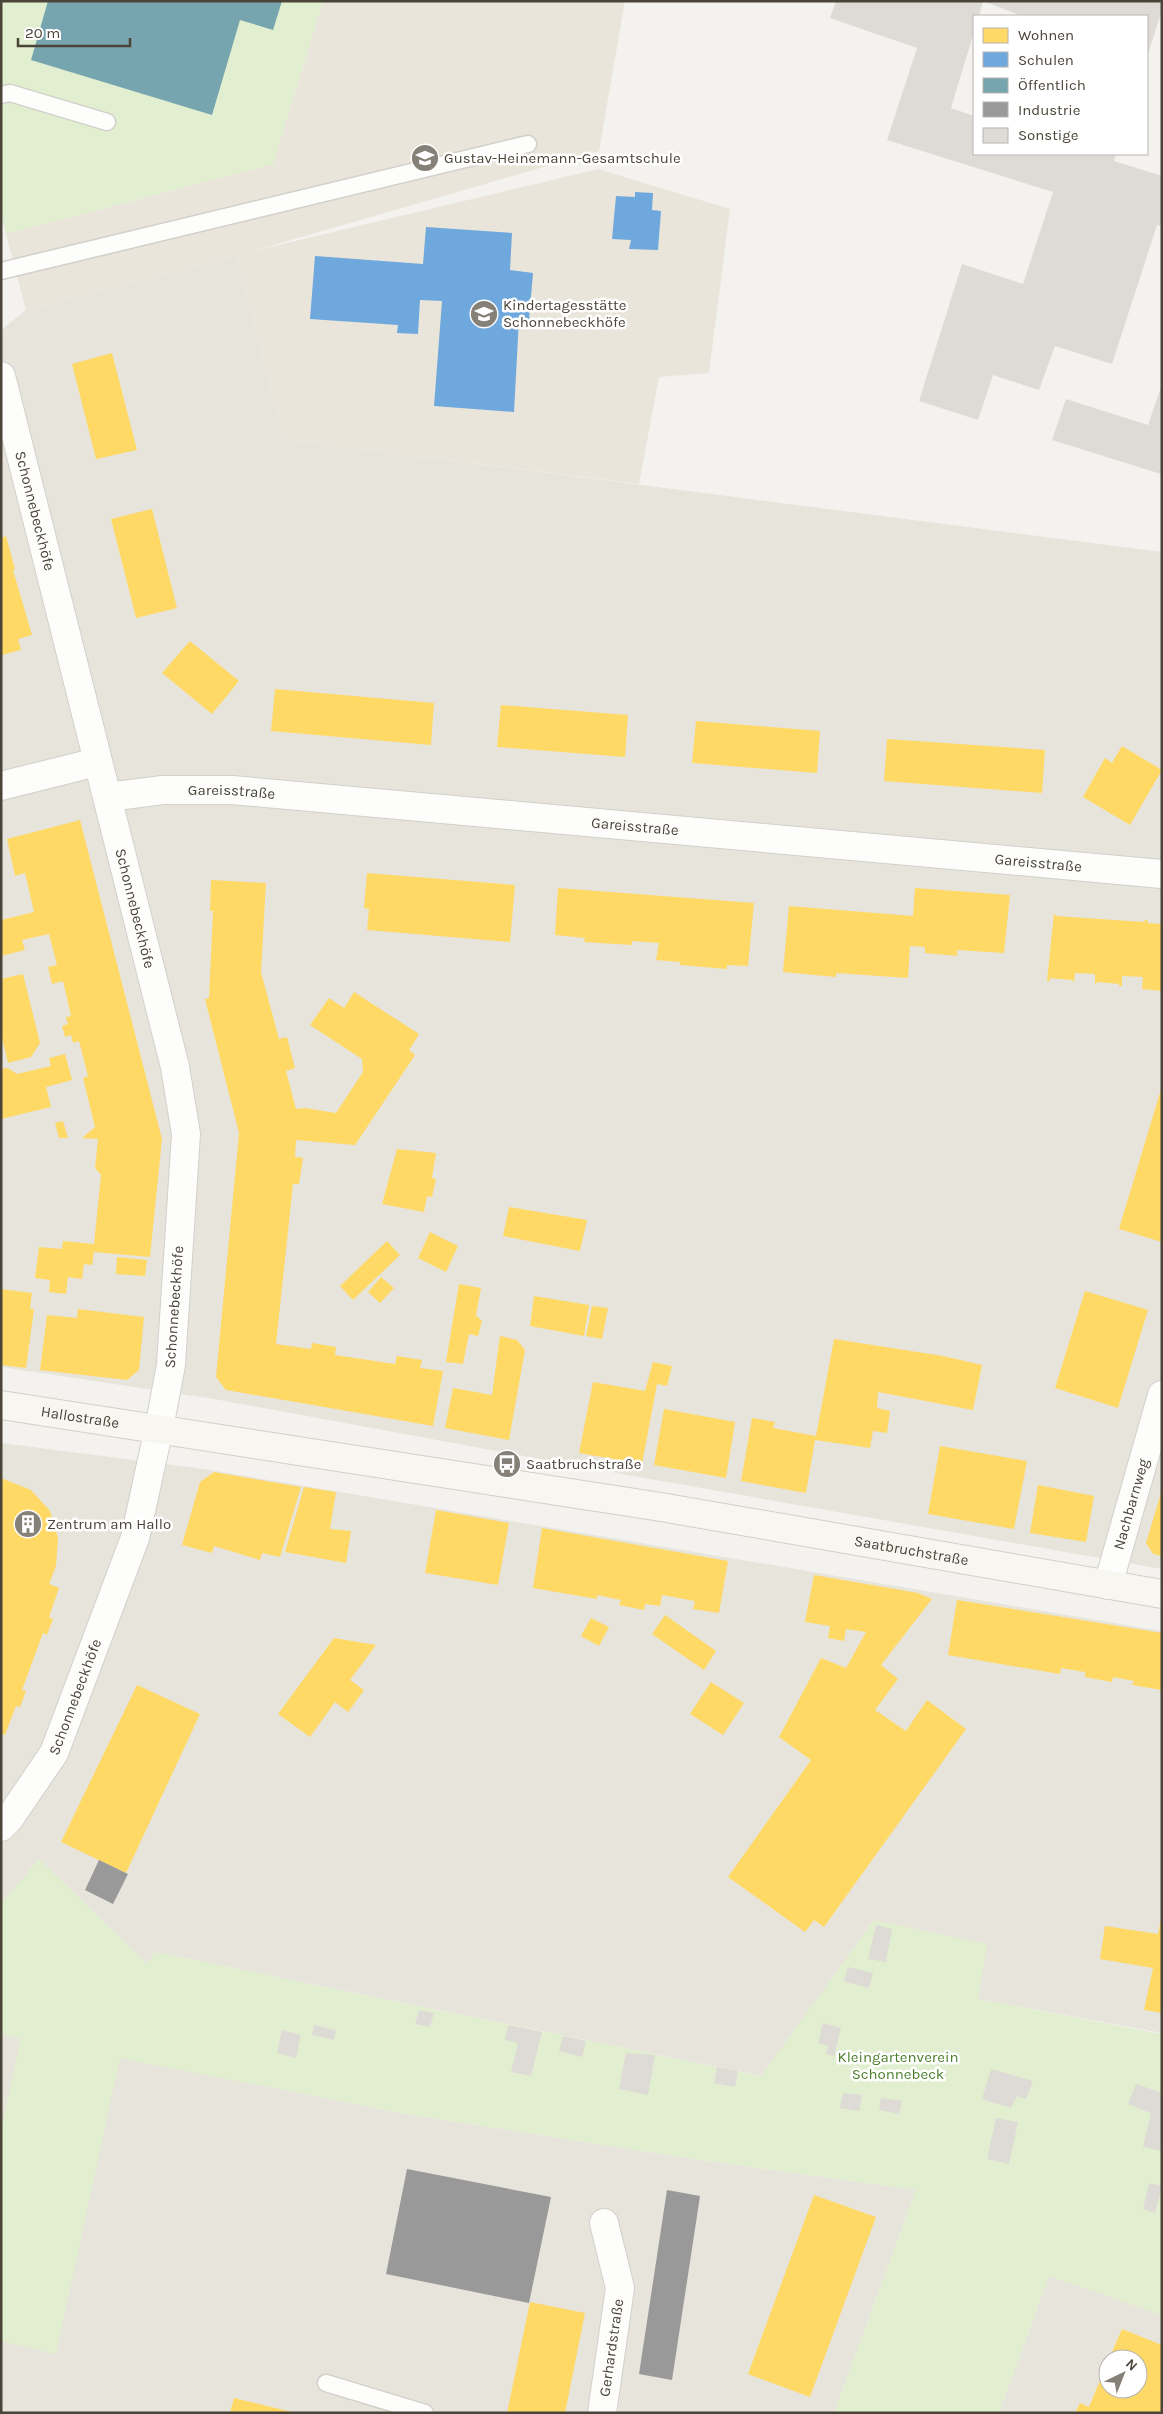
<svg xmlns="http://www.w3.org/2000/svg" width="1163" height="2414" viewBox="0 0 1163 2414" font-family="Karla,sans-serif">
  <rect width="100%" height="100%" fill="#f4f2ee"/>
  <path fill="#e7e4dc" fill-rule="evenodd" d="M237,255L284,439L1162,552V1569L633,1476L214,1399L1,1367V330L26,310Z
    M1,1443L204,1469L1162,1631V2033L978,1999L874,1920L762,2076L155,1952L147,1964L39,1860L1,1904Z
    M1,2034L400,2113L680,2157L916,2190L834,2413H1Z
    M1049,2276L1162,2315V2413H999ZM1108,2359H1138V2389H1108Z"/>
  <path fill="#eae5da" d="M323,1H625L599,151L253,251L598,169L730,209L709,373L659,377L639,484L284,439L237,255L26,310L6,234L273,164Z"/>
  <path fill="#e1eecf" d="M1,1H323L273,164L6,234L1,212Z
    M39,1859L147,1964L155,1952L761,2076L874,1920L987,1944L978,1999L1162,2034V2315L1049,2276L999,2413H834L916,2190L680,2157L400,2113L120,2058L56,2354L1,2341V2129L21,2039L1,2034V1904Z"/>
  <path fill="#ffd966" d="M112,353L137,450L96,459L72,364Z
    M152,509L177,608L136,618L111,519Z
    M6,536L15,569L13,570L32,635L18,639L21,650L2,655L1,538Z
    M190,641L239,681L212,714L162,673Z
    M275,689L434,703L431,745L271,731Z
    M501,705L628,715L625,757L497,747Z
    M696,721L820,731L817,773L692,763Z
    M887,739L1045,750L1042,793L884,781Z
    M1122,746L1162,770L1130,825L1083,797L1105,758L1112,763Z
    M80,820L162,1139L150,1257L94,1252L92,1265L84,1264L82,1279L68,1277L66,1294L49,1292L50,1280L35,1278L39,1247L62,1249L63,1241L94,1244L101,1175L95,1168L98,1139L82,1138L95,1127L83,1078L88,1076L79,1041L73,1043L71,1035L65,1037L62,1026L68,1024L66,1017L71,1016L63,981L52,984L48,967L57,965L49,934L22,940L25,950L1,956V920L34,912L25,873L15,876L7,839Z
    M367,873L515,885L510,942L367,930L369,909L364,908Z
    M211,880L266,883L261,972L279,1039L287,1037L295,1068L286,1071L296,1109L305,1108L336,1113L363,1072L362,1059L310,1025L329,998L344,1008L354,992L419,1034L409,1050L415,1055L355,1145L296,1140L295,1157L303,1158L299,1184H293L276,1344L311,1349L312,1343L336,1347L335,1355L395,1364L397,1356L422,1360L420,1368L443,1371L433,1426L226,1390L216,1377L239,1133L205,999L209,998L213,911H210Z
    M558,888L754,903L748,966L727,965V969L680,965V962L656,960L659,943L632,941V945L584,942L585,938L555,935Z
    M915,888L1010,895L1004,953L957,950V956L925,953V947L910,946L908,978L836,973V977L783,972L789,906L913,916Z
    M1054,913L1056,916L1144,922L1145,920H1148L1147,923L1162,924V991L1142,989L1143,977L1122,976V986H1119V984L1098,982L1095,984V974L1075,973L1074,982L1072,980L1050,978V981H1047Z
    M23,974L40,1043L31,1057L8,1063L1,1034V979Z
    M65,1054L72,1080L46,1087L51,1107L1,1119V1069L8,1068L17,1074L51,1066L49,1058Z
    M1162,1086V1242L1119,1229Z
    M63,1121L68,1138H59L55,1123Z
    M397,1149L436,1153L432,1178L436,1179L432,1197L427,1196L424,1212L382,1204Z
    M509,1207L587,1220L580,1251L503,1236Z
    M430,1232L458,1246L446,1272L418,1258Z
    M387,1241L400,1255L353,1300L340,1286Z
    M117,1257L147,1260L145,1276L116,1274Z
    M381,1277L394,1288L380,1303L368,1292Z
    M459,1284L481,1288L476,1315L482,1321L478,1336L469,1334L463,1364L446,1362Z
    M1,1289L32,1293L30,1309H34L26,1368L1,1365Z
    M1085,1291L1148,1310L1118,1408L1055,1388Z
    M534,1296L589,1305L584,1336L530,1326Z
    M592,1306L608,1308L602,1339L586,1336Z
    M78,1309L144,1317L139,1370L127,1380L40,1370L47,1315L77,1318Z
    M500,1336L517,1340L525,1350L509,1440L445,1428L453,1388L492,1395Z
    M834,1339L943,1356L982,1365L973,1410L878,1392L877,1408L890,1411L887,1433L873,1431L870,1448L815,1440L806,1493L741,1481L752,1418L775,1422L773,1428L816,1436Z
    M653,1362L672,1366L667,1386L657,1384L642,1464L579,1453L593,1382L645,1391Z
    M664,1409L735,1422L726,1478L654,1465Z
    M940,1446L1027,1461L1014,1529L928,1514Z
    M214,1472L301,1487L280,1557L262,1553L260,1560L214,1546L212,1553L182,1545L200,1482Z
    M1,1478L31,1490L50,1511L58,1538L56,1566L49,1584L59,1588L49,1617L53,1619L47,1635L43,1633L22,1690L26,1691L20,1707L16,1706L5,1735L1,1734Z
    M1038,1485L1094,1496L1086,1542L1030,1533Z
    M304,1487L336,1492L330,1529L351,1531L346,1563L285,1552Z
    M1161,1493H1162V1556L1153,1554L1146,1543Z
    M436,1510L509,1523L498,1585L425,1573Z
    M542,1528L728,1561L719,1613L693,1609L695,1601L662,1595L660,1606L645,1604L644,1610L619,1605L621,1600L597,1595V1599L533,1588Z
    M814,1575L918,1593L932,1599L881,1665L898,1679L875,1710L906,1731L927,1700L966,1729L824,1927L814,1920L805,1932L728,1877L811,1760L779,1737L821,1658L846,1668L866,1632L846,1629L844,1641L828,1638L830,1626L805,1622Z
    M957,1600L1162,1633V1690L1132,1685L1134,1681L1113,1677L1112,1682L1085,1677V1672L1061,1668L1060,1674L948,1655Z
    M665,1615L716,1651L704,1670L652,1634Z
    M591,1618L609,1627L599,1646L581,1636Z
    M334,1638L376,1645L350,1680L364,1690L348,1712L335,1702L310,1737L278,1714Z
    M711,1682L744,1703L723,1735L690,1714Z
    M137,1685L200,1714L126,1873L61,1842Z
    M1161,1919H1162V2013L1144,2010L1153,1968L1100,1959L1105,1926L1158,1934Z
    M814,2195L876,2217L810,2397L748,2374Z
    M530,2302L585,2313L565,2413H507Z
    M1122,2329L1162,2345V2413H1075L1080,2403L1089,2407L1108,2361V2389H1138V2359H1109Z
    M234,2398L292,2412V2413H230Z"/>
  <path fill="#6fa8dc" d="M635,192L653,193L652,210L661,211L658,250L629,249L631,240L612,239L616,196L635,197Z
    M426,227L512,233L510,270L533,273L529,320L519,319L514,412L434,406L442,301L420,300L418,334L397,333L398,325L310,319L315,256L423,264Z"/>
  <path fill="#76a5af" d="M48,1H282L273,30L240,20L212,115L31,60Z"/>
  <path fill="#999" d="M99,1860L128,1874L113,1904L85,1890Z
    M407,2169L551,2197L529,2303L386,2274Z
    M667,2190L700,2196L672,2380L639,2374Z"/>
  <path fill="#dedbd6" d="M836,1H983L979,16H974V32L951,108L974,116V154H1116L1114,161L1162,176V226L1157,225L1112,364L1055,346L1039,390L993,375L978,420L919,401L962,264L1023,284L1053,192L887,140L917,48L830,18Z
    M983,1H1162V10L1147,57V16H1022Z
    M1162,384L1161,474L1052,440L1066,399L1148,425Z
    M876,1925L892,1929L886,1962L868,1959Z
    M848,1967L873,1973L869,1988L844,1981Z
    M419,2010L434,2013L430,2027L415,2024Z
    M823,2023L841,2028L834,2056L826,2054L828,2046L818,2043Z
    M314,2025L336,2030L334,2040L312,2035Z
    M508,2025L542,2032L531,2076L511,2072L518,2043L505,2040Z
    M282,2030L301,2035L296,2058L277,2053Z
    M563,2036L586,2041L582,2057L559,2051Z
    M626,2053L655,2055L648,2095L619,2089Z
    M717,2067L738,2071L735,2087L714,2083Z
    M991,2069L1033,2081L1026,2099L1017,2096L1011,2108L982,2099Z
    M1136,2084L1162,2093V2151L1143,2147L1151,2113L1128,2104Z
    M843,2093L862,2095L859,2111L840,2108Z
    M881,2098L902,2101L899,2114L879,2110Z
    M996,2118L1018,2122L1009,2164L987,2159Z
    M1149,2183L1162,2186L1155,2213L1143,2209Z"/>
  <g fill="none" stroke-linecap="round" stroke-linejoin="round">
    <defs>
      <path id="service" d="M1,95L10,93L107,122
        M1,271L528,144
        M326,2383L425,2413"/>
      <g id="minor">
        <path d="M1,786L97,762"/>
        <path id="s1" d="M108,797L163,790H232L1162,874"/>
        <path id="s2" d="M1108,1585L1162,1395"/>
        <path id="s3" d="M1,1827L9,1819L54,1753L135,1538L159,1428"/>
        <path id="s4" d="M602,2413L620,2288L604,2223"/>
      </g>
      <g id="tertiary">
        <path id="s5" d="M1,376L175,1067L186,1134L171,1365L159,1428"/>
      </g>
      <g id="secondary">
        <path id="s6" d="M1,1405L661,1507L1162,1594"/>
      </g>
    </defs>
    <use href="#service" stroke="#d2d0cb" stroke-width="19"/>
    <use href="#minor" stroke="#d2d0cb" stroke-width="30"/>
    <use href="#tertiary" stroke="#d2d0cb" stroke-width="30"/>
    <use href="#secondary" stroke="#d3cfc5" stroke-width="30"/>
    <use href="#service" stroke="#fdfdfc" stroke-width="16"/>
    <use href="#minor" stroke="#fdfdfc" stroke-width="28"/>
    <use href="#tertiary" stroke="#fdfdfc" stroke-width="28"/>
    <use href="#secondary" stroke="#f7f6f1" stroke-width="28"/>
  </g>
  <defs>
    <symbol id="school-disc" viewBox="-11 -11 22 22"><circle r="9.5" fill="#868178" stroke="#fff"/><path d="M0-5L7-2L0 1L-7-2ZM-4 1L0 2.5L4 1V4Q0 6-4 4Z" fill="#fff"/></symbol>
    <symbol id="bus-disc" viewBox="-11 -11 22 22"><circle r="9.5" fill="#868178" stroke="#fff"/><path d="M-5-6H5V4H4V6H2V4H-2V6H-4V4H-5ZM-3.5-4V0h7V-4ZM-3.5 1.2v1.5H-2V1.2ZM2 1.2v1.5H3.5V1.2Z" fill="#fff"/></symbol>
    <symbol id="building-disc" viewBox="-11 -11 22 22"><circle r="9.5" fill="#868178" stroke="#fff"/><path d="M-4-6H4V6H1V3H-1V6H-4ZM-2.5-4.3h1.7v1.8h-1.7ZM.8-4.3h1.7v1.8H.8ZM-2.5-1h1.7V.8h-1.7ZM.8-1h1.7V.8H.8Z" fill="#fff"/></symbol>
  </defs>
  <g fill-rule="evenodd">
    <use href="#school-disc" x="409" y="142" width="32" height="32"/>
    <use href="#school-disc" x="468" y="298" width="32" height="32"/>
    <use href="#bus-disc" x="491" y="1448" width="32" height="32"/>
    <use href="#building-disc" x="12" y="1508" width="32" height="32"/>
  </g>
  <g text-anchor="middle" dominant-baseline="central" stroke-width="5" stroke-linejoin="round" paint-order="stroke">
    <g font-size="15" fill="#4b4439" stroke="#fff" text-anchor="start">
      <text x="444" y="158">Gustav-Heinemann-Gesamtschule</text>
      <text x="503" y="305">Kindertagesstätte<tspan x="503" dy="17">Schonnebeckhöfe</tspan></text>
      <text x="526" y="1464">Saatbruchstraße</text>
      <text x="47" y="1524">Zentrum am Hallo</text>
    </g>
    <g font-size="15" fill="#4b4439" stroke="#fff">
      <text stroke="none"><textPath href="#s5" startOffset="139">Schonnebeckhöfe</textPath></text>
      <text stroke="none"><textPath href="#s1" startOffset="124">Gareisstraße</textPath></text>
      <text stroke="none"><textPath href="#s1" startOffset="529">Gareisstraße</textPath></text>
      <text stroke="none"><textPath href="#s1" startOffset="934">Gareisstraße</textPath></text>
      <text stroke="none"><textPath href="#s5" startOffset="549">Schonnebeckhöfe</textPath></text>
      <text transform="translate(174 1307) rotate(-86)">Schonnebeckhöfe</text>
      <text stroke="none"><textPath href="#s6" startOffset="80">Hallostraße</textPath></text>
      <text stroke="none"><textPath href="#s2" startOffset="84">Nachbarnweg</textPath></text>
      <text stroke="none"><textPath href="#s6" startOffset="922">Saatbruchstraße</textPath></text>
      <text stroke="none"><textPath href="#s3" startOffset="151">Schonnebeckhöfe</textPath></text>
      <text stroke="none"><textPath href="#s4" startOffset="66">Gerhardstraße</textPath></text>
    </g>
    <g font-size="15" fill="#4a7f2a" stroke="#fff">
      <text x="898" y="2057">Kleingartenverein<tspan x="898" dy="17">Schonnebeck</tspan></text>
    </g>
  </g>
  <rect width="1163" height="2414" fill="none" stroke="#4b4439" stroke-width="5"/>
  <rect x="973" y="15" width="175" height="140" fill="#ffffff" stroke="#b7b4b0"/>
  <rect x="983" y="28" width="25" height="15" fill="#ffd966" stroke="#b7b4b0"/>
  <text x="1018" y="40" font-size="15" fill="#4b4439">Wohnen</text>
  <rect x="983" y="52" width="25" height="15" fill="#6fa8dc" stroke="#b7b4b0"/>
  <text x="1018" y="65" font-size="15" fill="#4b4439">Schulen</text>
  <rect x="983" y="78" width="25" height="15" fill="#76a5af" stroke="#b7b4b0"/>
  <text x="1018" y="90" font-size="15" fill="#4b4439">Öffentlich</text>
  <rect x="983" y="102" width="25" height="15" fill="#999999" stroke="#b7b4b0"/>
  <text x="1018" y="115" font-size="15" fill="#4b4439">Industrie</text>
  <rect x="983" y="128" width="25" height="15" fill="#dedbd6" stroke="#b7b4b0"/>
  <text x="1018" y="140" font-size="15" fill="#4b4439">Sonstige</text>
  <g transform="translate(1123 2374) rotate(43)"><circle r="24" fill="#ffffff" stroke="#b7b4b0"/>
  <path d="M0-4L9 19L0 12L-9 19Z" fill="#868178"/>
  <text y="-8" font-size="14" font-weight="bold" text-anchor="middle" fill="#4b4439">N</text>
  </g>
  <path d="M18 38v8h112v-8" fill="none" stroke="#4b4439" stroke-width="2.5"/>
  <text x="25" y="38" font-size="15" fill="#4b4439" stroke="#ffffff" stroke-width="4" paint-order="stroke">20 m</text>
</svg>
